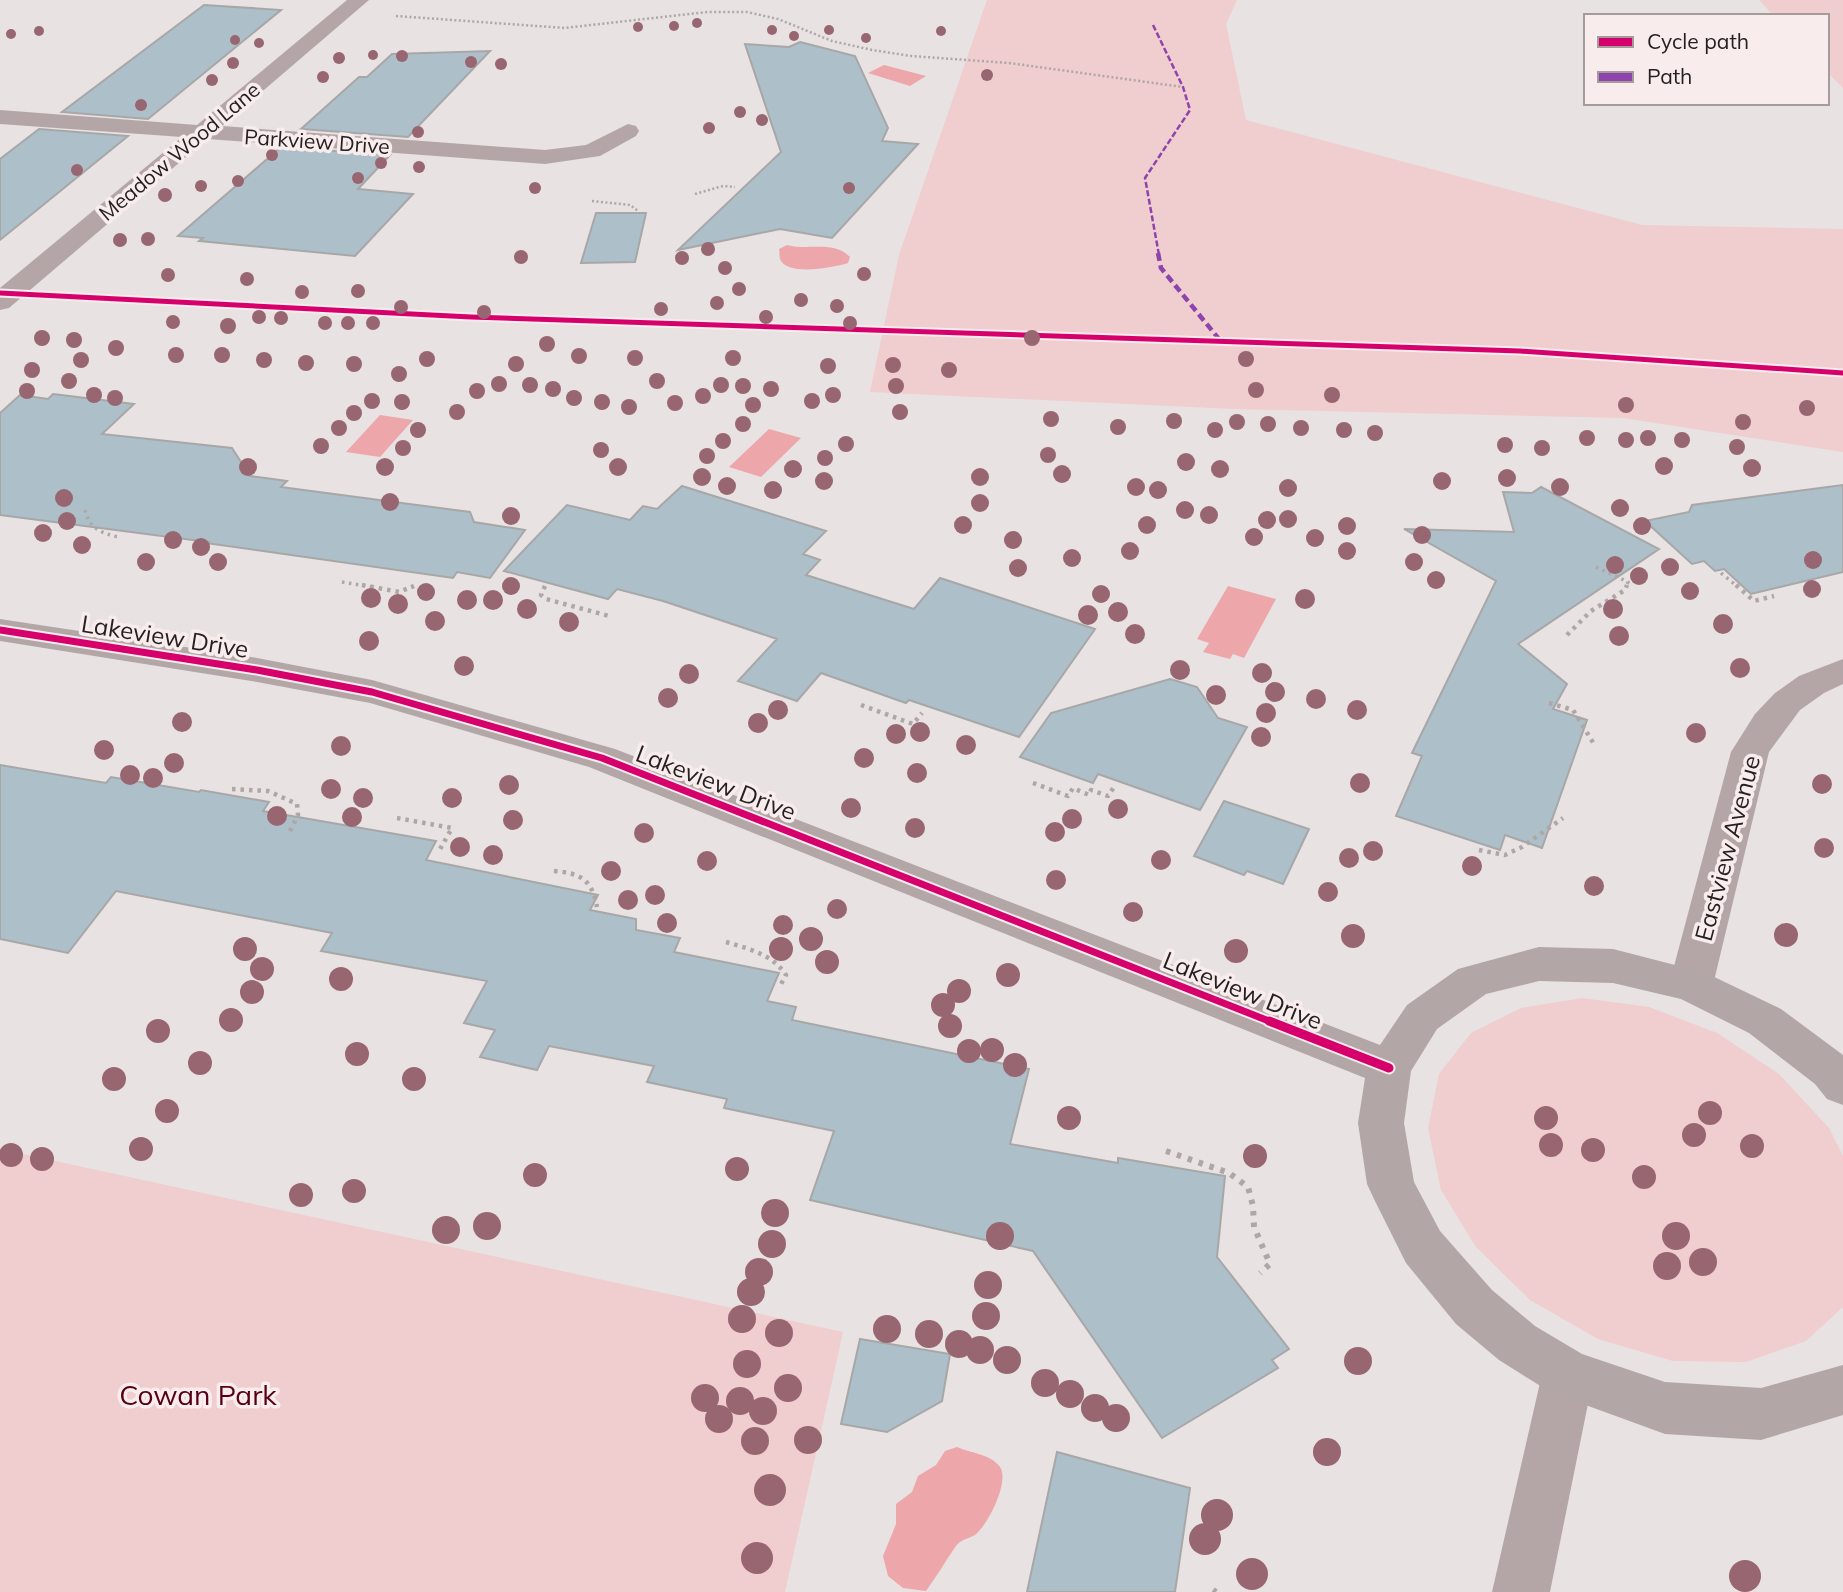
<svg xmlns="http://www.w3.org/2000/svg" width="1843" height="1592" viewBox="0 0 1843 1592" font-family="Mulish,sans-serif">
  <rect width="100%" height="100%" fill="#e8e2e2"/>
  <path fill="#f0cdce" d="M987,0H1237L1226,24L1246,120L1642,225L1843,229V452L1623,418L1234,409L870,392L899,255Z
    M1759,0H1843V88L1827,72V16H1774Z
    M1582,998L1649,1007L1717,1033L1779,1074L1829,1128L1843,1156V1307L1806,1341L1746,1362L1673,1361L1598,1339L1530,1300L1476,1247L1441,1190L1428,1128L1439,1074L1471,1033L1521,1008Z
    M0,1149L843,1332L785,1592H0Z"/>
  <path fill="#eda7ab" d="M884,65L926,76L910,86L868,73Z
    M787,245C808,251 833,240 850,257L848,263C835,267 787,277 780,259C779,256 780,252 779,249Z
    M380,415L413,420L380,457L346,452Z
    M769,429L801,438L761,477L729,467Z
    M1228,586L1276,599L1244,658L1233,654L1230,659L1203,652L1209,643L1197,639Z
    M957,1447C970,1453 991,1454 1000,1467C1010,1482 987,1526 975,1535C968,1539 961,1539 956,1546C946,1560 937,1576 926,1591L903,1588L888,1576L883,1556L896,1524V1504L912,1492L918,1476L936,1465L945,1451Z"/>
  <path fill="#adbfc8" stroke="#a8a7a8" stroke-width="2" d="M204,5L281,10L148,119L62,112Z
    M800,42L855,56L888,128L882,141L918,144L832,238L780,229L678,250L781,152L745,44L789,47Z
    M490,51L408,137L301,129L359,77H367L392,54Z
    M39,129L128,136L0,240V159Z
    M281,147L390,155L358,189L413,194L355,256L199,241L203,238L178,236Z
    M596,213H646L635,262L581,263Z
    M53,394L134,404L102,434L232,448L250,476L287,481L281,487L470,512L474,522L525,530L490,578L457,572L453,578L206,543L208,542L0,515V413L20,395L48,399Z
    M1843,485V572L1751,594L1724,569L1715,571L1704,561L1692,564L1645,521L1689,512L1692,505Z
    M682,486L826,531L803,554L820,560L806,575L914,609L940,578L1095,629L1019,737L909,700L906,703L821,673L797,701L738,681L777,639L663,601L617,589L608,599L504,571L567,505L630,520L643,506L657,509Z
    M1541,487L1659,549L1518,644L1567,684L1553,709L1587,720L1542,848L1505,835L1500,850L1396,816L1422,756L1412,753L1496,581L1404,529L1514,532L1503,492L1532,493Z
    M1170,679L1197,687L1218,718L1247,727L1200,810L1098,774L1093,783L1020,757L1051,713Z
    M0,765L106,783L111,777L199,792L201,790L269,802L263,811L436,841L426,860L598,895L590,910L636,919V930L680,938L674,952L779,973L767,1001L796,1007L792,1020L1029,1069L1010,1144L1118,1163V1158L1225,1176L1217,1257L1289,1349L1272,1360L1278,1368L1162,1438L1033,1251L810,1200L834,1131L724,1108L727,1099L647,1082L654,1066L549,1046L537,1070L480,1057L495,1030L464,1023L487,981L321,951L332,933L116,891L68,953L0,939Z
    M1224,801L1309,829L1283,884L1247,871L1244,875L1194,856Z
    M860,1339L950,1354L942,1401L887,1432L841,1424Z
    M1057,1452L1190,1488L1175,1592H1027Z"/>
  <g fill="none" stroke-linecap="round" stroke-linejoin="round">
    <path stroke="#afa6a6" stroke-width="2.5" stroke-dasharray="2 2.5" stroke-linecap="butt" d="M396,16L565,28L708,12H747L778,19L832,41L872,50L911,56L1009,63L1183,87
      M695,194L723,186L735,187
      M592,201L630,205L638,211"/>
    <path stroke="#afa6a6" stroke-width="3.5" stroke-dasharray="2.5 4.5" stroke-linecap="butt" d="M85,510C89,528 101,533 118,537
      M1596,567L1628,582L1626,587
      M1721,573L1738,587
      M342,582L372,587
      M411,587L414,586"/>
    <path stroke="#afa6a6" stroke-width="4.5" stroke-dasharray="3.5 5" stroke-linecap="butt" d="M362,585L399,592L414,586
      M1736,585L1754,601L1774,596
      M545,586L541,595L546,599L609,616
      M1567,635L1591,611L1625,590L1627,585
      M1549,703L1573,710L1594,744
      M861,705L913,724L922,713
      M1033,783L1068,796L1073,788L1089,795L1091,790L1108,796L1114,787
      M232,789L268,791L297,804L298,815L290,831
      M397,818L452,828L439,851
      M1479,850L1505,855L1522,847L1563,818
      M554,871C581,873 592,880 597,907
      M726,942C749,949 772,954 786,975L780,986"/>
    <path stroke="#afa6a6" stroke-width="6" stroke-dasharray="4.5 7" stroke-linecap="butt" d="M1166,1151L1229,1173L1248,1187L1253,1206L1254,1227L1270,1264L1260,1273
      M1213,1590L1216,1592"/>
    <path fill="#b4a6a6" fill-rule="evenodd" d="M347,0H369L222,126L545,150L586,145L628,124L636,126L639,131L636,136L600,156L545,164L207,139L9,308L0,310V288L182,137L0,124V110L197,125Z
      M1843,659V684L1824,693L1800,710L1769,752L1713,985L1706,997L1691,1002L1676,997L1669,985L1731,752L1755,714L1775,693L1799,676Z
      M1568,1349L1586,1356L1594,1374L1550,1592H1492L1542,1374L1550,1356Z"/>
    <path fill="#b3a6a6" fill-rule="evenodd" d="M0,619L257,658L372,680L615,749L1380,1045L1407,1005L1458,969L1539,947L1613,949L1706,973L1781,1009L1843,1055V1105L1827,1099L1815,1084L1749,1033L1681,999L1613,983L1539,981L1486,994L1437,1029L1411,1071L1404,1123L1414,1182L1440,1231L1492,1290L1535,1326L1582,1354L1665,1382L1761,1388L1843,1365V1415L1761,1440L1665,1434L1550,1392L1499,1360L1456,1324L1406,1263L1374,1199L1367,1184L1358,1123L1365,1078L589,767L370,703L257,682L0,641Z"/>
    <path stroke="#8e44ad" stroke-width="2.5" stroke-dasharray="6 2.5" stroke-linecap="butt" d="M1153,25L1183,87L1190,110L1145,178L1159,255"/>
    <path stroke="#8e44ad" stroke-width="4.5" stroke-dasharray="8 4.5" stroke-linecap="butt" d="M1158,253L1161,268L1223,344"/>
    <defs>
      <path id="cycleway-far2" d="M0,293L471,317L1520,351L1843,373"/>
      <path id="cycleway-far1" d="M0,630L257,670L372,692L602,758L1274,1023"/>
      <path id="cycleway" d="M1269,1021L1389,1068"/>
    </defs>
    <use href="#cycleway-far2" stroke="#f8ecec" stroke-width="9"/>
    <use href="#cycleway-far1" stroke="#f8ecec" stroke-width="11"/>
    <use href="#cycleway" stroke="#f8ecec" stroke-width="13"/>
    <use href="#cycleway-far2" stroke="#d6006c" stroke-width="5"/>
    <use href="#cycleway-far1" stroke="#d6006c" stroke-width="7"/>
    <use href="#cycleway" stroke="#d6006c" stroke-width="9"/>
  </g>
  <g fill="#986671">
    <circle cx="697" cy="23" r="5"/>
    <circle cx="674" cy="26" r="5"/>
    <circle cx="638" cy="27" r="5"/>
    <circle cx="772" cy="30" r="5"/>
    <circle cx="829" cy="30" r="5"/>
    <circle cx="39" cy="31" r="5"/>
    <circle cx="941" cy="31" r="5"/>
    <circle cx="11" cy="34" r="5"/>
    <circle cx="794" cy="36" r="5"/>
    <circle cx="866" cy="38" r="5"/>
    <circle cx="235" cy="40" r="5"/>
    <circle cx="259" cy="43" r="5"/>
    <circle cx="373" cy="55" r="5"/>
    <circle cx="402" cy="56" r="6"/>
    <circle cx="339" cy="58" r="6"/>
    <circle cx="471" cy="62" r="6"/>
    <circle cx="233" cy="63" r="6"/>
    <circle cx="501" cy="64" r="6"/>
    <circle cx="987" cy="75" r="6"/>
    <circle cx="323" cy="77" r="6"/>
    <circle cx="212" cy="80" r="6"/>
    <circle cx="141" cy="105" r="6"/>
    <circle cx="740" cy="112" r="6"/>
    <circle cx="762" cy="120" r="6"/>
    <circle cx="709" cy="128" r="6"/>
    <circle cx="418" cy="132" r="6"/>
    <circle cx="272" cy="155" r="6"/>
    <circle cx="381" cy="163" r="6"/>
    <circle cx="419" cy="167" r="6"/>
    <circle cx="77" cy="170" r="6"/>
    <circle cx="358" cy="178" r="6"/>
    <circle cx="238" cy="181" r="6"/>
    <circle cx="201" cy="186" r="6"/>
    <circle cx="535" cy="188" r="6"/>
    <circle cx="849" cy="188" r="6"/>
    <circle cx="165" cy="195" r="7"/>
    <circle cx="148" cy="239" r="7"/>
    <circle cx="120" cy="240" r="7"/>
    <circle cx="708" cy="249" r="7"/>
    <circle cx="521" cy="257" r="7"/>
    <circle cx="682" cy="258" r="7"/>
    <circle cx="725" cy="268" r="7"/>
    <circle cx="864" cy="274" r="7"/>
    <circle cx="168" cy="275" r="7"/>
    <circle cx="247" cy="279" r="7"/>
    <circle cx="739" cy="289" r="7"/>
    <circle cx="358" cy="291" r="7"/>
    <circle cx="302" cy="292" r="7"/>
    <circle cx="801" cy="300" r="7"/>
    <circle cx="717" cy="303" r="7"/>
    <circle cx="837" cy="306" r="7"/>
    <circle cx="401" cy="307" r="7"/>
    <circle cx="661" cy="309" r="7"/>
    <circle cx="484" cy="312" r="7"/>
    <circle cx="259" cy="317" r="7"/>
    <circle cx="766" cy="317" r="7"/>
    <circle cx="281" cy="318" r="7"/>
    <circle cx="173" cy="322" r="7"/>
    <circle cx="325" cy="323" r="7"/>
    <circle cx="348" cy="323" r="7"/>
    <circle cx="373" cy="323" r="7"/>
    <circle cx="850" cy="323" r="7"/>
    <circle cx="228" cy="326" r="8"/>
    <circle cx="42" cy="338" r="8"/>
    <circle cx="1032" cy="338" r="8"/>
    <circle cx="74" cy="340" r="8"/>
    <circle cx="547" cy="344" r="8"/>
    <circle cx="116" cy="348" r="8"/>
    <circle cx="176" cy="355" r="8"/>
    <circle cx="222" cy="355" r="8"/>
    <circle cx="579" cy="356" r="8"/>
    <circle cx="635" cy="358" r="8"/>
    <circle cx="733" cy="358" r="8"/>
    <circle cx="427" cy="359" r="8"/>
    <circle cx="1246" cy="359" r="8"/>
    <circle cx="81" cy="360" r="8"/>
    <circle cx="264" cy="360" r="8"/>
    <circle cx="306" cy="363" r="8"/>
    <circle cx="354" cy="364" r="8"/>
    <circle cx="516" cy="364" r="8"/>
    <circle cx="893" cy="365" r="8"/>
    <circle cx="828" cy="366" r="8"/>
    <circle cx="32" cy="370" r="8"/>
    <circle cx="949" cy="370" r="8"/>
    <circle cx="399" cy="374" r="8"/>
    <circle cx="69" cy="381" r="8"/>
    <circle cx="657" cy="381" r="8"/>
    <circle cx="499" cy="384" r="8"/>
    <circle cx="530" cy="385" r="8"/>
    <circle cx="721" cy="385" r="8"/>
    <circle cx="743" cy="386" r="8"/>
    <circle cx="896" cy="386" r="8"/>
    <circle cx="553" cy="389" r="8"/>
    <circle cx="771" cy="389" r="8"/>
    <circle cx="1256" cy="390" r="8"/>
    <circle cx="27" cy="391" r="8"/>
    <circle cx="477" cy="391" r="8"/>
    <circle cx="94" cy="395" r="8"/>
    <circle cx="833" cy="395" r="8"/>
    <circle cx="1332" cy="395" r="8"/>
    <circle cx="703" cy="396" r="8"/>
    <circle cx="115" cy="398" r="8"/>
    <circle cx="574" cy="398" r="8"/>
    <circle cx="372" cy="401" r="8"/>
    <circle cx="812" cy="401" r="8"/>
    <circle cx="402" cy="402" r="8"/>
    <circle cx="602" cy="402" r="8"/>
    <circle cx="675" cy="403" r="8"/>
    <circle cx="753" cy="405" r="8"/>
    <circle cx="1626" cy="405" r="8"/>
    <circle cx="629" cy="407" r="8"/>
    <circle cx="1807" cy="408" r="8"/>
    <circle cx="457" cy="412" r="8"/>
    <circle cx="900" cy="412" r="8"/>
    <circle cx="354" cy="413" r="8"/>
    <circle cx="1051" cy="419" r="8"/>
    <circle cx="1174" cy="421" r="8"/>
    <circle cx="1237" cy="422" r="8"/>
    <circle cx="1743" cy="422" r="8"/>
    <circle cx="743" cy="424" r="8"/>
    <circle cx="1268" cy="424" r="8"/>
    <circle cx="1118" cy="427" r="8"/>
    <circle cx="339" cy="428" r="8"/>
    <circle cx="1301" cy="428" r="8"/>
    <circle cx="418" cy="430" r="8"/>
    <circle cx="1215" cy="430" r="8"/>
    <circle cx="1344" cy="430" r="8"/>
    <circle cx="1375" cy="433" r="8"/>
    <circle cx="1587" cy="438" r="8"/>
    <circle cx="1648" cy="438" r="8"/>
    <circle cx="1626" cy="440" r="8"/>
    <circle cx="1682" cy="440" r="8"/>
    <circle cx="723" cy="441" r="8"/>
    <circle cx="846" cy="444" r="8"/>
    <circle cx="1505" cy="445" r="8"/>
    <circle cx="321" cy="446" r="8"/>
    <circle cx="1737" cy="447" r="8"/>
    <circle cx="403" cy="448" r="8"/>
    <circle cx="1542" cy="448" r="8"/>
    <circle cx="601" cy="450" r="8"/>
    <circle cx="1048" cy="455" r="8"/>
    <circle cx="707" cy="456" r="8"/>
    <circle cx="825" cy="458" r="8"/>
    <circle cx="1186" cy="462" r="9"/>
    <circle cx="1664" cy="466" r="9"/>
    <circle cx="248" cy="467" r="9"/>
    <circle cx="385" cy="467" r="9"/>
    <circle cx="618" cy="467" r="9"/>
    <circle cx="1752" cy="468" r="9"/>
    <circle cx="793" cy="469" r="9"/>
    <circle cx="1220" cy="469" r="9"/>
    <circle cx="1062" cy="474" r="9"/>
    <circle cx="702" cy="477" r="9"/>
    <circle cx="980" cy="477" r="9"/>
    <circle cx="1507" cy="478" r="9"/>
    <circle cx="824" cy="481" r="9"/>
    <circle cx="1442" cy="481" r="9"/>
    <circle cx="727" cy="486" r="9"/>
    <circle cx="1136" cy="487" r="9"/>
    <circle cx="1560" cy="487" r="9"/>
    <circle cx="1288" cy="488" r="9"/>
    <circle cx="773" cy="490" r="9"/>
    <circle cx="1158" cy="490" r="9"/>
    <circle cx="64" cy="498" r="9"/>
    <circle cx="390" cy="502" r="9"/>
    <circle cx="980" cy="503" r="9"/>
    <circle cx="1620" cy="508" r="9"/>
    <circle cx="1185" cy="510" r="9"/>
    <circle cx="1209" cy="515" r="9"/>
    <circle cx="511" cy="516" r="9"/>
    <circle cx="1288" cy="519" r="9"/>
    <circle cx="1267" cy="520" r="9"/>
    <circle cx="67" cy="521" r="9"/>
    <circle cx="963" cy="525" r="9"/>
    <circle cx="1147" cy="525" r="9"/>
    <circle cx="1347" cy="526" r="9"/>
    <circle cx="1642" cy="526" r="9"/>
    <circle cx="43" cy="533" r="9"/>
    <circle cx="1422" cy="535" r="9"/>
    <circle cx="1254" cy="537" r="9"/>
    <circle cx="1315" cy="538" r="9"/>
    <circle cx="173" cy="540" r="9"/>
    <circle cx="1013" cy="540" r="9"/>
    <circle cx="82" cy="545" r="9"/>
    <circle cx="201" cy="547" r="9"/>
    <circle cx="1130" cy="551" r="9"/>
    <circle cx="1347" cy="551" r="9"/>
    <circle cx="1072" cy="558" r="9"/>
    <circle cx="1813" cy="560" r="9"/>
    <circle cx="146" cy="562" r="9"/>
    <circle cx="218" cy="562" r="9"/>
    <circle cx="1414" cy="562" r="9"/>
    <circle cx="1615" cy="565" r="9"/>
    <circle cx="1670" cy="567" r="9"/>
    <circle cx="1018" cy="568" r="9"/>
    <circle cx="1639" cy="576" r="9"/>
    <circle cx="1436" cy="580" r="9"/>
    <circle cx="511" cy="586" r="9"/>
    <circle cx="1812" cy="589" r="9"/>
    <circle cx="1690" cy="591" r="9"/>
    <circle cx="426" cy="592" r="9"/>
    <circle cx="1101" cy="594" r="9"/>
    <circle cx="371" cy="598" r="10"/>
    <circle cx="1305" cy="599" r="10"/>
    <circle cx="467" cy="600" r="10"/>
    <circle cx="493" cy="600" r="10"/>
    <circle cx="398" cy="604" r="10"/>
    <circle cx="527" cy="609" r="10"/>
    <circle cx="1613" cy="609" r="10"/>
    <circle cx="1118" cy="612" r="10"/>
    <circle cx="1088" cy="615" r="10"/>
    <circle cx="435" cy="621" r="10"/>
    <circle cx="569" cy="622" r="10"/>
    <circle cx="1723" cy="624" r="10"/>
    <circle cx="1135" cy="634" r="10"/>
    <circle cx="1619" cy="636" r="10"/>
    <circle cx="369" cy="641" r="10"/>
    <circle cx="464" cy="666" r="10"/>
    <circle cx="1740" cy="668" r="10"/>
    <circle cx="1180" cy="670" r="10"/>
    <circle cx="1262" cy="673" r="10"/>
    <circle cx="689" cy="674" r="10"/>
    <circle cx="1275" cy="692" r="10"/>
    <circle cx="1216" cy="695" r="10"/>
    <circle cx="668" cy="698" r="10"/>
    <circle cx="1316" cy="699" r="10"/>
    <circle cx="778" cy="710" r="10"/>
    <circle cx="1357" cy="710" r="10"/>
    <circle cx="1266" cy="713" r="10"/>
    <circle cx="182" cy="722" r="10"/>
    <circle cx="758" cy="723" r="10"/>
    <circle cx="920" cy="732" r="10"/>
    <circle cx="1696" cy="733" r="10"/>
    <circle cx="896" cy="734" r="10"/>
    <circle cx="1261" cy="737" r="10"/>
    <circle cx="966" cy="745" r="10"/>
    <circle cx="341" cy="746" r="10"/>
    <circle cx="104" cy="750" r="10"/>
    <circle cx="864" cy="758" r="10"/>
    <circle cx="174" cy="763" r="10"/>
    <circle cx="917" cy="773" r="10"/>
    <circle cx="130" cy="775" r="10"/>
    <circle cx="153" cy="778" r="10"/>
    <circle cx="1360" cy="783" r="10"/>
    <circle cx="1822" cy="784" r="10"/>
    <circle cx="509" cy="785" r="10"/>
    <circle cx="331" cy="789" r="10"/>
    <circle cx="363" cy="798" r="10"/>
    <circle cx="452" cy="798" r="10"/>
    <circle cx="851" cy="808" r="10"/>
    <circle cx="1118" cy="809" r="10"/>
    <circle cx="277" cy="816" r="10"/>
    <circle cx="352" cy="817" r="10"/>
    <circle cx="1072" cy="819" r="10"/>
    <circle cx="513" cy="820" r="10"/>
    <circle cx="915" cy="828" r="10"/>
    <circle cx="1055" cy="832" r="10"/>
    <circle cx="644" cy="833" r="10"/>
    <circle cx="460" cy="847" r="10"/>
    <circle cx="1824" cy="848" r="10"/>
    <circle cx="1373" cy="851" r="10"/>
    <circle cx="493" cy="855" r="10"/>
    <circle cx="1349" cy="858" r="10"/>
    <circle cx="1161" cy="860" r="10"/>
    <circle cx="707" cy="861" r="10"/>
    <circle cx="1472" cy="866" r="10"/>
    <circle cx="611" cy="871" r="10"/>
    <circle cx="1056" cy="880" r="10"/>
    <circle cx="1594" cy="886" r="10"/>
    <circle cx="1328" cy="892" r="10"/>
    <circle cx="655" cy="895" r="10"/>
    <circle cx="628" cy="900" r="10"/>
    <circle cx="837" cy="909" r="10"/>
    <circle cx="1133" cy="912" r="10"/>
    <circle cx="667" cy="923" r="10"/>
    <circle cx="783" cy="925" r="10"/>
    <circle cx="1786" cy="935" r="12"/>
    <circle cx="1353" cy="936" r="12"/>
    <circle cx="811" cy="939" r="12"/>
    <circle cx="245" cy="949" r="12"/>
    <circle cx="781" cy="949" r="12"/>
    <circle cx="1236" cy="951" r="12"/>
    <circle cx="827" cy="962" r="12"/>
    <circle cx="262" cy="969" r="12"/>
    <circle cx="1008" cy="975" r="12"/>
    <circle cx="341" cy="979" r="12"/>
    <circle cx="959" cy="991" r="12"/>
    <circle cx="252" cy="992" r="12"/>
    <circle cx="943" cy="1005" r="12"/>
    <circle cx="231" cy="1020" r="12"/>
    <circle cx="950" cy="1026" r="12"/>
    <circle cx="158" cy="1031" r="12"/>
    <circle cx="992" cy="1050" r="12"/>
    <circle cx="969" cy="1051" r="12"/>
    <circle cx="357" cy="1054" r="12"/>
    <circle cx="200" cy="1063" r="12"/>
    <circle cx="1015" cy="1065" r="12"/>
    <circle cx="114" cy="1079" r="12"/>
    <circle cx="414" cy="1079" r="12"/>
    <circle cx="167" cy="1111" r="12"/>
    <circle cx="1710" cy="1113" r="12"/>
    <circle cx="1069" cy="1118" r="12"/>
    <circle cx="1546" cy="1118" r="12"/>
    <circle cx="1694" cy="1135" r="12"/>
    <circle cx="1551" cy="1145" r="12"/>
    <circle cx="1752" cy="1146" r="12"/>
    <circle cx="141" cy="1149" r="12"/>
    <circle cx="1593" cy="1150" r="12"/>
    <circle cx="11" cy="1155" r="12"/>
    <circle cx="1255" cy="1156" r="12"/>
    <circle cx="42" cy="1159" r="12"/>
    <circle cx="737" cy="1169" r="12"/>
    <circle cx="535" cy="1175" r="12"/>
    <circle cx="1644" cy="1177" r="12"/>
    <circle cx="354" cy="1191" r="12"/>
    <circle cx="301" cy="1195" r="12"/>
    <circle cx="775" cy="1213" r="14"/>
    <circle cx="487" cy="1226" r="14"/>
    <circle cx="446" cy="1230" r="14"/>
    <circle cx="1000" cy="1236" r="14"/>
    <circle cx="1676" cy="1236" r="14"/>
    <circle cx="772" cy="1244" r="14"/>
    <circle cx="1703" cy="1262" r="14"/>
    <circle cx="1667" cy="1266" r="14"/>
    <circle cx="759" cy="1272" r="14"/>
    <circle cx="988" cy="1285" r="14"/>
    <circle cx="751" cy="1292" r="14"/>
    <circle cx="986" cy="1316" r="14"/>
    <circle cx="742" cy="1319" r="14"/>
    <circle cx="887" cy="1329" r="14"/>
    <circle cx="779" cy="1333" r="14"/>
    <circle cx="929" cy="1334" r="14"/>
    <circle cx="959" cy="1344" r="14"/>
    <circle cx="980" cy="1350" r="14"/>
    <circle cx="1007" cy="1360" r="14"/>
    <circle cx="1358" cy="1361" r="14"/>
    <circle cx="747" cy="1364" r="14"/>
    <circle cx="1045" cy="1383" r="14"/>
    <circle cx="788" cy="1388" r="14"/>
    <circle cx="1070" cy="1394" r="14"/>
    <circle cx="705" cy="1398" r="14"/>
    <circle cx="740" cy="1401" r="14"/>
    <circle cx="1095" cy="1408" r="14"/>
    <circle cx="763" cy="1411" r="14"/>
    <circle cx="1116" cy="1418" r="14"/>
    <circle cx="719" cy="1419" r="14"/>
    <circle cx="808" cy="1440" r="14"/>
    <circle cx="755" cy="1441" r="14"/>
    <circle cx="1327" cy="1452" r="14"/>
    <circle cx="770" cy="1490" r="16"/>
    <circle cx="1217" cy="1515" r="16"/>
    <circle cx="1205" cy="1539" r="16"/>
    <circle cx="757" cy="1558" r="16"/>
    <circle cx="1252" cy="1574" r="16"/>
    <circle cx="1745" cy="1576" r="16"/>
  </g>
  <g text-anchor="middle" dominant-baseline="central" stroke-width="7" stroke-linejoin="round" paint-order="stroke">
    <g font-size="21" fill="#252121" stroke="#f8ecec">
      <text transform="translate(317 141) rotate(4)">Parkview Drive</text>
      <text transform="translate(179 151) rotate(-40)">Meadow Wood Lane</text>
    </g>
    <g font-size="24" fill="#252121" stroke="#f8ecec">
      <text transform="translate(165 636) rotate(9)">Lakeview Drive</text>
      <text transform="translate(716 782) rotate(21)">Lakeview Drive</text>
      <text transform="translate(1727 848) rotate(-75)">Eastview Avenue</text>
      <text transform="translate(1243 990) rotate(22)">Lakeview Drive</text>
    </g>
    <g font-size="28" fill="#570015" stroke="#f8ecec">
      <text x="198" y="1394">Cowan Park</text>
    </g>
  </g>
  <rect x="1584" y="14" width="245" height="91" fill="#f8ecec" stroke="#a49b9b" stroke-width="2"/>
  <rect x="1598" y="37" width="35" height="10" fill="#d6006c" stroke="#a49b9b" stroke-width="2"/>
  <text x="1647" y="49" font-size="21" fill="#252121">Cycle path</text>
  <rect x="1598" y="72" width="35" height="10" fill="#8e44ad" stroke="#a49b9b" stroke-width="2"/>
  <text x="1647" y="84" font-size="21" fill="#252121">Path</text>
</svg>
